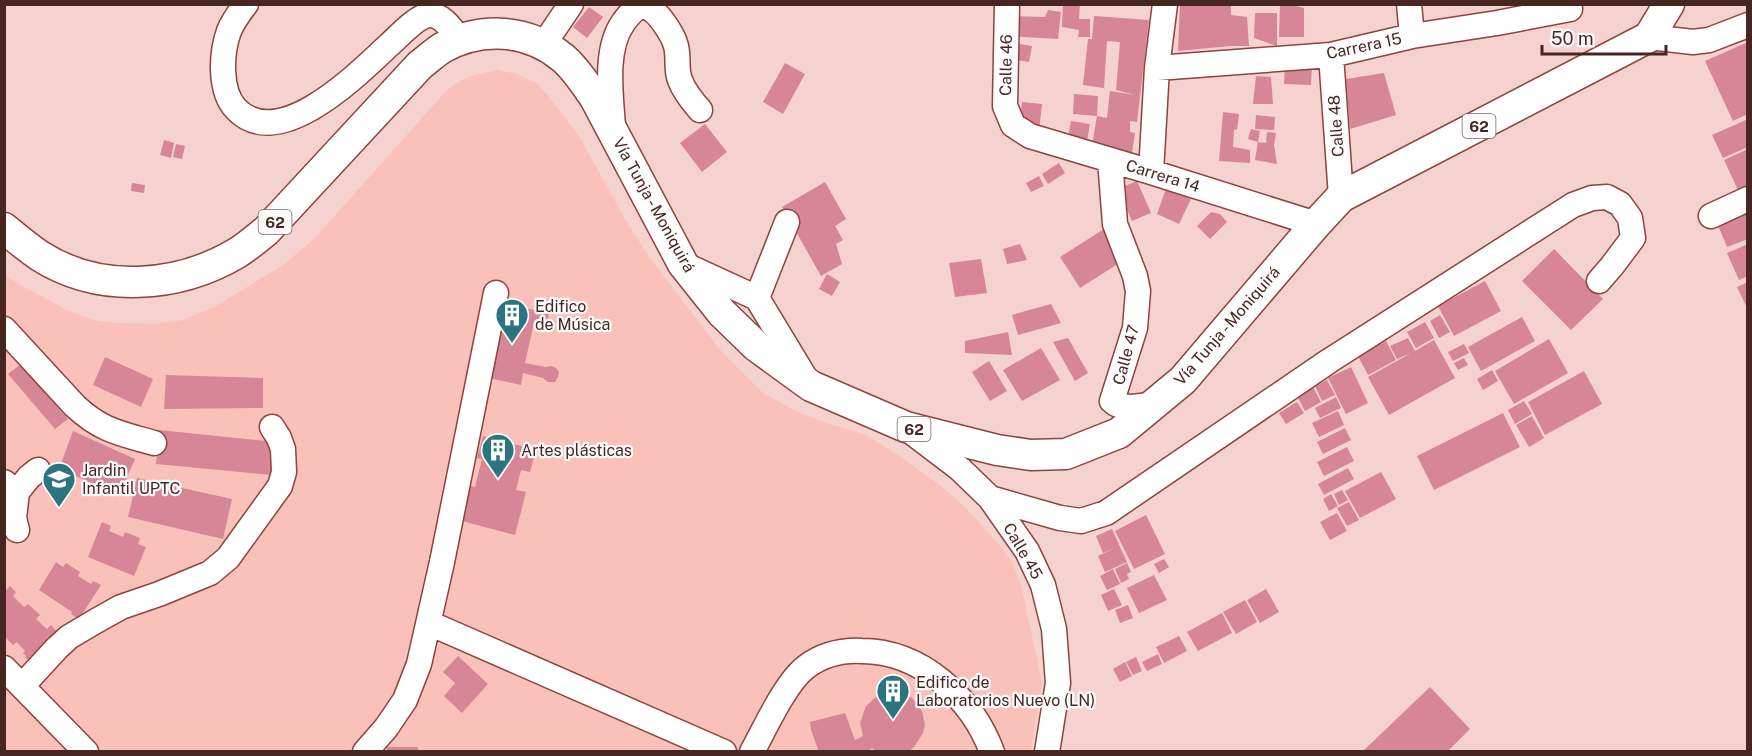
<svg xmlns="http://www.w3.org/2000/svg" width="1752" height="756" viewBox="0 0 1752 756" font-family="'Public Sans',sans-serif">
  <rect width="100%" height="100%" fill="#f5d2cd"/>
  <path fill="#fac1ba" d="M497,70L517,74L536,83L549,97L579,136L625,219L649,257L722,352L763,393L796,411L821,421L866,435L904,459L942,487L965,507L999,544L1012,562L1021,585L1042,682L1031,751H5L4,274L17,283L67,310L93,320L115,323L154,324L183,320L214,307L283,265L314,239L447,90L460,81L471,76Z"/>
  <path fill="#d78696" d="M1063,4H1080L1079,19H1090V37H1078L1079,30L1062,27Z
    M1180,4H1231V15L1247,17L1249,46H1231L1178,51Z
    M1280,4H1288L1304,8V37H1279Z
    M589,7L603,17L587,38L573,27Z
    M1048,10L1061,12L1058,39L1007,36V16L1045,17Z
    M1255,13H1277V46L1254,38Z
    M1094,16L1149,20L1137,122L1130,121V132L1135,133L1132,153L1092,145L1097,116L1073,114L1074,94L1098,96L1097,116L1107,118L1110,91L1135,95L1116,90L1120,42L1107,41L1104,88L1083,85L1088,39H1092Z
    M1748,42V114L1733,121L1705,61Z
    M1012,43L1032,46L1029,62L1010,59Z
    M785,63L805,74L783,114L763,102Z
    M1285,65L1312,66L1311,85L1284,84Z
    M1384,73L1396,115L1350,129L1346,79Z
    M1256,76L1271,77L1273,104H1253Z
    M1022,102L1042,104L1039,131L1019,128Z
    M1223,112L1239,114L1237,130L1234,129L1233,147L1250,150V163L1219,161Z
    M1256,115L1275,117L1274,130L1255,129Z
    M1748,119V147L1723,158L1712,135Z
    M1071,121L1090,124L1086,147L1067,143Z
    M705,124L727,152L702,172L680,143Z
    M1251,129L1260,131L1258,142L1248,139Z
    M1267,132L1276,133L1274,145L1277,164L1255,160L1258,142L1266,143Z
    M164,140L174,143L171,158L160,155Z
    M176,144L185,146L182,159L173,157Z
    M1748,149V186L1738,190L1724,160Z
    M1059,163L1065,173L1048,184L1042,174Z
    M1039,176L1044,186L1031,192L1026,183Z
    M1137,181L1151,213L1132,221L1118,189Z
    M825,182L846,219L835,226L843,240L836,244L842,264L821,276L782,207Z
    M132,183L145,185L144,193L131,191Z
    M1166,189L1191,199L1179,224L1157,214Z
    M1748,209V239L1727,247L1717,223Z
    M1211,212L1220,214L1227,222L1210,239L1197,226Z
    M1104,229L1124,260L1080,288L1060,257Z
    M1020,244L1027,260L1007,264L1003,249Z
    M1748,244V276L1739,280L1727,253Z
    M1554,249L1603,299L1571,330L1522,281Z
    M981,259L987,293L955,297L949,263Z
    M827,274L840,282L832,296L819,289Z
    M1485,281L1501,311L1454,336L1438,306Z
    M1748,282V310L1737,287Z
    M504,304L549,313L547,325L534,323L525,363L545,367L552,366L556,368L559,372L558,377L555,382H548L543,378L523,373L521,385L489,378Z
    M1051,304L1061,323L1018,335L1012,315Z
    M1440,315L1450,332L1439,338L1430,321Z
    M1522,317L1535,341L1481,371L1468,347Z
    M1425,322L1434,338L1416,348L1407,332Z
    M1008,332L1012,355L965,353V341Z
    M1068,338L1088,373L1075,381L1053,342Z
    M1408,338L1415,351L1434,340L1455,378L1389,415L1368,377L1411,353L1397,359L1390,346Z
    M1549,339L1568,373L1514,404L1495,371Z
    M1386,341L1396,360L1368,375L1358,356Z
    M1464,344L1469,353L1453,361L1448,352Z
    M1041,348L1060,380L1022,401L1003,370Z
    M105,357L153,379L141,407L93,385Z
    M1464,358L1468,365L1458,370L1454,363Z
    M989,361L1007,391L990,401L972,372Z
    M21,364L68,419L55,429L8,374Z
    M1351,367L1368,403L1346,414L1328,378Z
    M1492,370L1498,381L1483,390L1477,379Z
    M1584,371L1602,404L1545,435L1528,402Z
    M166,375L263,378V408L164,409Z
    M1327,380L1335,395L1322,401L1315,386Z
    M1313,387L1321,402L1305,411L1297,396Z
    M1336,397L1341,408L1320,418L1315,408Z
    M1524,401L1532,414L1515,424L1508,410Z
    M1297,402L1304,413L1286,424L1279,413Z
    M1338,411L1344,425L1319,437L1312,423Z
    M1503,413L1520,447L1434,490L1417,456Z
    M1532,416L1544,438L1529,447L1516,425Z
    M1345,428L1351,440L1323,454L1317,442Z
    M159,430L276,442L272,475L156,464Z
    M73,431L135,459L119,495L59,469Z
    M483,436L536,450L530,472L521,470L516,490L526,492L515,535L462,521L470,486L475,487L482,459L477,458Z
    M1347,447L1354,461L1324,476L1317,462Z
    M1348,468L1354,479L1324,495L1318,484Z
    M1381,472L1396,499L1360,518L1345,491Z
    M137,478L232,499L223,539L128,517Z
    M1342,490L1348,500L1339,505L1334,494Z
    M1331,494L1338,506L1329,511L1323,499Z
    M1349,502L1359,520L1347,526L1337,508Z
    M1337,513L1347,531L1330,540L1320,522Z
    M1146,515L1165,554L1134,569L1115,531Z
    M102,522L111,526L109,531L123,537L125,532L140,538L138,544L146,547L134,576L88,557Z
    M1112,529L1127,562L1105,572L1098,556L1115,548L1103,553L1096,536Z
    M1164,559L1169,567L1159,573L1154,564Z
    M56,562L63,567L66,563L80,572L78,576L91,584L93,581L101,585L79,619L71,614L72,612L39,590Z
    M1127,563L1131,572L1127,574L1129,579L1121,583L1115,569Z
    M1113,569L1120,584L1107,590L1100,576Z
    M1154,575L1167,600L1139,613L1127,588Z
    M10,586L16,592L13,596L24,607L28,604L40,615L36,619L47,629L51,625L57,632L29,661L25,657L26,656L23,653L25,651L17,642L13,645L4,636V592Z
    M1114,589L1122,605L1108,611L1101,595Z
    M1266,589L1279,612L1260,623L1247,600Z
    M1245,600L1257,622L1236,634L1223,612Z
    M1128,605L1133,618L1120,623L1115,610Z
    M1222,613L1232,633L1198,651L1187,632Z
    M1179,636L1187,651L1164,663L1156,647Z
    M1158,654L1162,664L1147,671L1142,662Z
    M458,656L488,684L462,713L444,696L455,683L443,672Z
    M1136,657L1142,671L1133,675L1126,662Z
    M1125,662L1132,676L1120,682L1113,669Z
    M1430,687L1470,729L1447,752H1362Z
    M892,691L904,694L912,698L922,711L925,725L923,733L914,747L908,752H877L872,748L867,752H819L811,730L810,722L845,713L855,740L863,736L860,723L866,706L878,695Z
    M387,747H418V752H387Z"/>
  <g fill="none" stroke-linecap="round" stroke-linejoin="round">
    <defs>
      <path id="minor" d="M246,4C239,13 233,21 229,31C221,53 219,91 236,109C279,154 358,74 389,45C398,37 417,16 429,15C443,14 452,30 460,40
        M1007,4L1005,106L1013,125L1030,136L1151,172L1316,224
        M1409,4L1412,36
        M1649,37L1693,42L1709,40L1748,25
        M544,44L571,4
        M1331,55L1341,197
        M1157,68L1331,55L1412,36L1497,23L1570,9L1569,4
        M613,127C611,95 604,50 623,23C638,1 649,2 664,23C668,29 673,36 675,43C680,55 675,68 680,80C684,91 692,101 700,110
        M1110,160L1115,224L1135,276L1138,291L1135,328L1112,401C1122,411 1141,406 1154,404
        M1151,172L1157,68L1165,4
        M1711,216L1748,199
        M787,222L757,298L806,379
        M683,264L757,298
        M4,329L75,406C102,431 119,433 154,443
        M910,431L960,469L990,498L1027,551L1043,585L1054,629L1058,683L1047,752
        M4,482L17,492L29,477L38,470
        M17,492L14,518L17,530
        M990,498L1060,518L1081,521L1106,513L1329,361L1573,205L1592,198L1607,197L1620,204L1630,218L1633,238L1612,266L1599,281
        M429,623L724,752
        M4,668L86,752
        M22,686L57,648L69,637L96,621L121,607L159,594L210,573L228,558L280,486L284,472L283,449L279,438L272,427
        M365,752L386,728L405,700L419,664L442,562L496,293
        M752,752C765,728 786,682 806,667C822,655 842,650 862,651C921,651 972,698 992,752"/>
      <path id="major" d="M4,228C16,238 28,248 40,256C100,294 178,288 237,253C247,247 256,239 266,231L420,65C427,60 434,53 442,48C482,26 528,29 563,58C576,69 586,85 595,98L683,264L722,313L756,346L811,386L906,427L997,450L1031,455L1066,454L1119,433L1183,380L1316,224L1341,197L1649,37L1669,4"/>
    </defs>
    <use href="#minor" stroke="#8d443d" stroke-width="27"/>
    <use href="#major" stroke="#8d443d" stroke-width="33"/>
    <use href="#minor" stroke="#fff" stroke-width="24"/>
    <use href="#major" stroke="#fff" stroke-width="30"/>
  </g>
  <defs>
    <symbol id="building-pin" viewBox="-11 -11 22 30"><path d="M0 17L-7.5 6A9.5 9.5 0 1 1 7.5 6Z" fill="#2c747e" stroke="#fcfcfc"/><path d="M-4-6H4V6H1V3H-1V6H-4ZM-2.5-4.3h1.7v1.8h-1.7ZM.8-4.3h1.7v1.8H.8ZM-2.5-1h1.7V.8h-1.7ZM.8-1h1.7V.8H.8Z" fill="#fff"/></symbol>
    <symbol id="school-pin" viewBox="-11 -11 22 30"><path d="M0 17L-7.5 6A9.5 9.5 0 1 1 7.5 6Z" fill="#2c747e" stroke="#fcfcfc"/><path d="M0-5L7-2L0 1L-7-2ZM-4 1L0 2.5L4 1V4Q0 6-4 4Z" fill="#fff"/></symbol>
  </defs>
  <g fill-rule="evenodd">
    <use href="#building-pin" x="493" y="296" width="38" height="52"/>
    <use href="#building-pin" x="479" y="431" width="38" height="52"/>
    <use href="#school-pin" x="40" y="460" width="38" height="52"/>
    <use href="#building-pin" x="874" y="672" width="38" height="52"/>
  </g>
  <g text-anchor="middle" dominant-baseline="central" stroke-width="4.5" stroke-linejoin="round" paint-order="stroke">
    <g fill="#fcfcfc" stroke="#7d6663" stroke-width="1.5">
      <rect x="1462.5" y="114" width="33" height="24" rx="4.5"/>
      <rect x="258.5" y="210" width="33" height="24" rx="4.5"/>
      <rect x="897.5" y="417" width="33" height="24" rx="4.5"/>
    </g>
    <g font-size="15" font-weight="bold" fill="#472622">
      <text x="1479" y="126">62</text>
      <text x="275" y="222">62</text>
      <text x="914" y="429">62</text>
    </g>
    <g font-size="16" fill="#472622" stroke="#fcfcfc">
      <text transform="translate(1364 46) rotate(-12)">Carrera 15</text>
      <text transform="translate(1006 65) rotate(-89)">Calle 46</text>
      <text transform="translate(1336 126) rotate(-94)">Calle 48</text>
      <text transform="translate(1163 176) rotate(17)">Carrera 14</text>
      <text transform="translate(654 205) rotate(61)">Vía Tunja - Moniquirá</text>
      <text transform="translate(1227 326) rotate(-49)">Vía Tunja - Moniquirá</text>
      <text transform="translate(1126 355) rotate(-75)">Calle 47</text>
      <text transform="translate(1023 551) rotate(60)">Calle 45</text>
    </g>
    <g font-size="16" fill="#472622" stroke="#fcfcfc" text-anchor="start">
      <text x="535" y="306">Edifico<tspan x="535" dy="18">de Música</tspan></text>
      <text x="521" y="450">Artes plásticas</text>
      <text x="82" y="470">Jardin<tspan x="82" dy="18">Infantil UPTC</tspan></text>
      <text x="916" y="682">Edifico de<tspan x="916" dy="18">Laboratorios Nuevo (LN)</tspan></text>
    </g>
  </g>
  <rect width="1752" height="756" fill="none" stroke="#472622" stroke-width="12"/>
  <path d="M1542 45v9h124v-9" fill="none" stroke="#472622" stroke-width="3"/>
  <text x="1551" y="45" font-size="18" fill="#472622" stroke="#fcfcfc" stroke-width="4.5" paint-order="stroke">50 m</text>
</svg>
